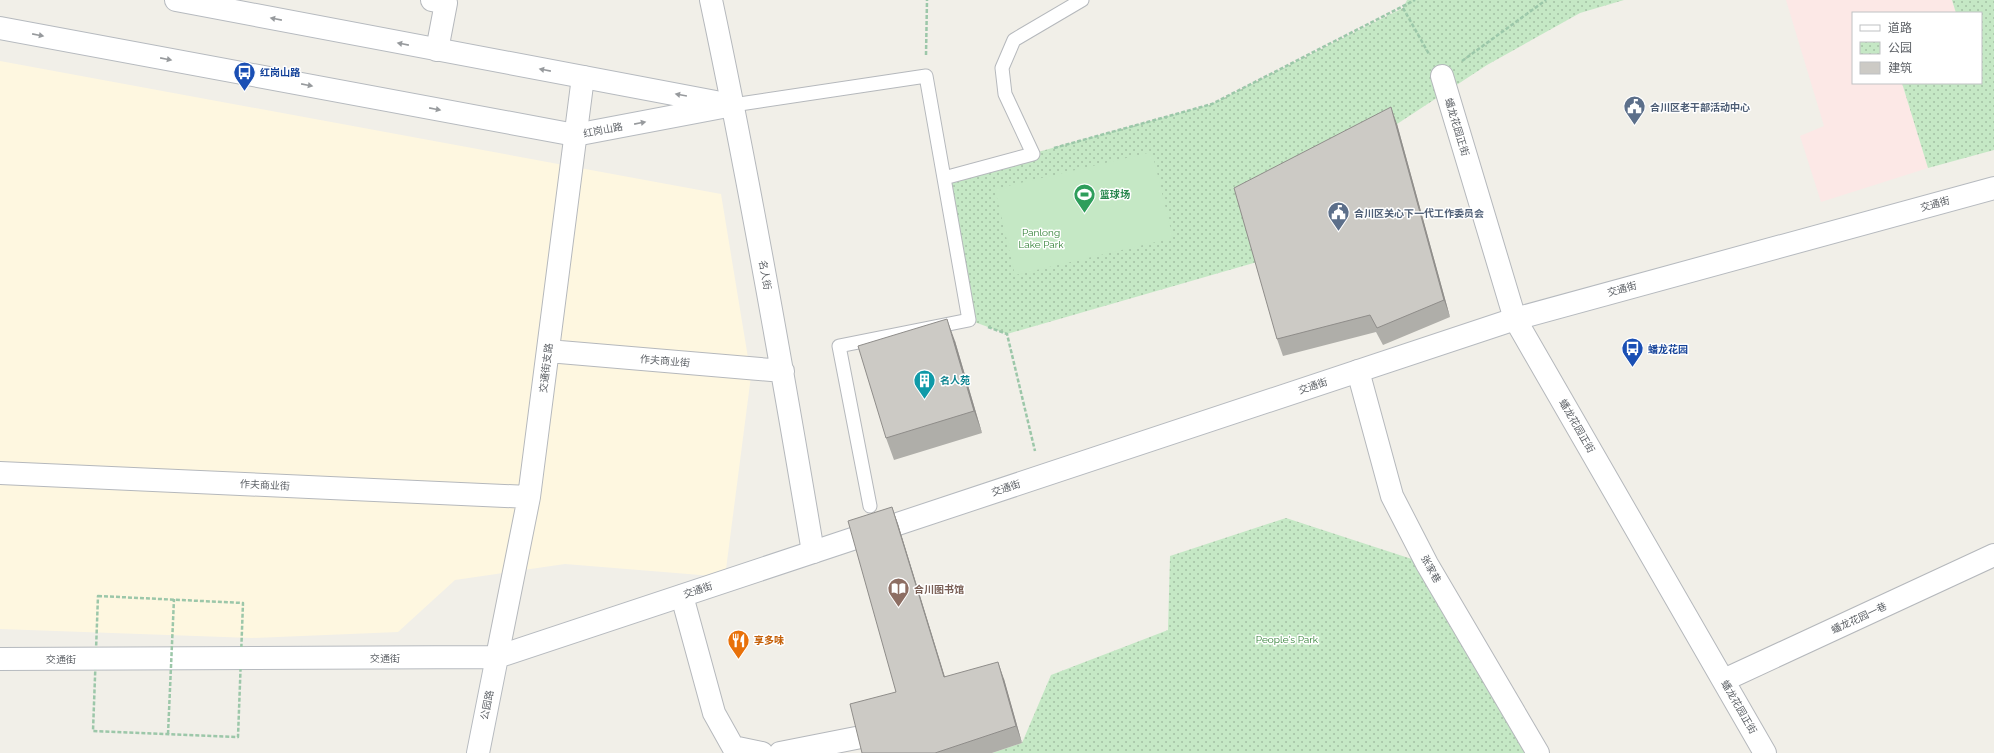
<svg xmlns="http://www.w3.org/2000/svg" width="1994" height="753" viewBox="0 0 1994 753" font-family="Raleway,'Noto Sans SC',sans-serif">
  <defs>
    <pattern id="park-dots" width="8" height="8" patternUnits="userSpaceOnUse"><rect width="8" height="8" fill="#c5e8c5"/><path d="M2 2h.1M6 6h.1" fill="none" stroke="#a3c0a4" stroke-width="1.8" stroke-linecap="round"/></pattern>
  </defs>
  <rect width="100%" height="100%" fill="#f1efe8"/>
  <path fill="#fef7e0" d="M0,61L721,194L751,376L725,577L565,564L455,580L398,632L252,638L0,629Z"/>
  <path fill="#fce8e6" d="M1786,0H1952L1956,13H1853V83H1902L1928,168L1821,202L1800,136L1824,126Z"/>
  <path fill="url(#park-dots)" d="M1407,0H1624L1580,13L1487,65L1397,124L1257,262L1007,334L969,320L944,178L1212,104L1403,8Z
    M1952,0H1994V150L1928,168L1902,83H1981V13H1956Z
    M1286,518L1427,564L1538,753H992L1022,743L1051,675L1168,630L1170,556Z"/>
  <path fill="#c5e8c5" d="M1152,152L1173,238L1015,275L995,189Z"/>
  <g fill="none" stroke-linecap="round" stroke-linejoin="round">
    <defs>
      <path id="lane" d="M733,105L926,76L969,320L839,346L870,506
        M944,178L1033,154L1005,94L1002,68L1014,40L1082,0"/>
      <path id="street" d="M432,0L446,3L437,50
        M711,0C750,183 782,367 813,552
        M1442,76L1515,319L1765,753
        M548,351L783,371
        M1358,371L1392,496L1427,564L1538,753
        M0,473L529,497
        M682,596L714,713L733,747L762,753
        M497,657L529,497L583,77
        M1724,680L1994,555
        M780,753L861,737"/>
      <path id="secondary" d="M176,0L721,103
        M0,28L575,135L733,105
        M0,659L497,657L1515,319L1994,188
        M478,753L497,657"/>
    </defs>
    <use href="#lane" stroke="#b5b8bc" stroke-width="15"/>
    <use href="#street" stroke="#b5b8bc" stroke-width="24"/>
    <use href="#secondary" stroke="#b6babf" stroke-width="24"/>
    <path stroke="#9cc7a9" stroke-width="2.5" stroke-dasharray="4 2" stroke-linecap="butt" d="M1403,8L1429,54
      M926,55L927,0
      M1462,61L1546,0
      M1054,148L1212,104L1415,0
      M988,327L1007,334L1035,451
      M98,596L243,603L238,737L93,731Z"/>
    <use href="#lane" stroke="#fff" stroke-width="13"/>
    <use href="#street" stroke="#fff" stroke-width="22"/>
    <use href="#secondary" stroke="#fff" stroke-width="22"/>
    <path stroke="#9cc7a9" stroke-width="2.5" stroke-dasharray="4 2" stroke-linecap="butt" d="M168,734L174,599"/>
  </g>
  <path fill="#afaea9" d="M1397,124L1450,317L1383,345L1376,332L1283,356L1277,339Z
    M955,341L982,433L894,460L886,438Z
    M892,507L898,524L945,677L1004,679L1022,743L992,753H862L896,692Z"/>
  <path fill="#8f8d8a" d="M1391,107L1397,124L1450,317L1444,300Z
    M947,319L955,341L982,433L974,411Z
    M892,507L898,524L950,694L944,677Z
    M998,662L1004,679L1022,743L1016,726Z"/>
  <path fill="#cccac5" stroke="#8f8d8a" d="M1391,107L1444,300L1377,328L1370,315L1277,339L1234,188Z
    M947,319L974,411L886,438L858,346Z
    M892,507L944,677L998,662L1016,726L935,753H862L850,704L896,692L848,521Z"/>
  <defs><path id="oneway-solid" d="M-6-.8H1V-3.2L6.5 0L1 3.2V.8H-6Z"/></defs>
  <g fill="#979a9d">
    <use href="#oneway-solid" transform="translate(276 19) rotate(-169)"/>
    <use href="#oneway-solid" transform="translate(38 35) rotate(11)"/>
    <use href="#oneway-solid" transform="translate(403 44) rotate(-169)"/>
    <use href="#oneway-solid" transform="translate(166 59) rotate(11)"/>
    <use href="#oneway-solid" transform="translate(545 70) rotate(-169)"/>
    <use href="#oneway-solid" transform="translate(307 85) rotate(11)"/>
    <use href="#oneway-solid" transform="translate(681 95) rotate(-170)"/>
    <use href="#oneway-solid" transform="translate(435 109) rotate(11)"/>
    <use href="#oneway-solid" transform="translate(640 123) rotate(-11)"/>
  </g>
  <defs>
    <symbol id="bus-pin" viewBox="-11 -11 22 30"><path d="M0 17L-7.5 6A9.5 9.5 0 1 1 7.5 6Z" fill="#1a4fb4" stroke="#fff"/><path d="M-5-6H5V4H4V6H2V4H-2V6H-4V4H-5ZM-3.5-4V0h7V-4ZM-3.5 1.2v1.5H-2V1.2ZM2 1.2v1.5H3.5V1.2Z" fill="#fff"/></symbol>
    <symbol id="civic-pin" viewBox="-11 -11 22 30"><path d="M0 17L-7.5 6A9.5 9.5 0 1 1 7.5 6Z" fill="#5c6f8a" stroke="#fff"/><path d="M-.6-6.5H3V-4.5H.6V-3L4-1V1h2V6H-6V1h2V-1L-.6-3ZM-1.2 2.5V6h2.4V2.5Z" fill="#fff"/></symbol>
    <symbol id="stadium-pin" viewBox="-11 -11 22 30"><path d="M0 17L-7.5 6A9.5 9.5 0 1 1 7.5 6Z" fill="#2e9e5b" stroke="#fff"/><path d="M0-5a6.5 5 0 1 0 0 10a6.5 5 0 1 0 0-10ZM-3.5-1.8h7v3.6h-7Z" fill="#fff"/></symbol>
    <symbol id="building-pin" viewBox="-11 -11 22 30"><path d="M0 17L-7.5 6A9.5 9.5 0 1 1 7.5 6Z" fill="#0f9aa8" stroke="#fff"/><path d="M-4-6H4V6H1V3H-1V6H-4ZM-2.5-4.3h1.7v1.8h-1.7ZM.8-4.3h1.7v1.8H.8ZM-2.5-1h1.7V.8h-1.7ZM.8-1h1.7V.8H.8Z" fill="#fff"/></symbol>
    <symbol id="library-pin" viewBox="-11 -11 22 30"><path d="M0 17L-7.5 6A9.5 9.5 0 1 1 7.5 6Z" fill="#8d6e63" stroke="#fff"/><path d="M-6-4Q-3-5.5-.7-3.5V5Q-3 3-6 4ZM6-4Q3-5.5 .7-3.5V5Q3 3 6 4Z" fill="#fff"/></symbol>
    <symbol id="restaurant-pin" viewBox="-11 -11 22 30"><path d="M0 17L-7.5 6A9.5 9.5 0 1 1 7.5 6Z" fill="#e8710a" stroke="#fff"/><path d="M-5-6h1v4h1v-4h1v4h1v-4h1v5L-1.5 .5V6h-2V.5L-5-1ZM5-6V6H3V1.5H1.5Q1.5-4 5-6Z" fill="#fff"/></symbol>
  </defs>
  <g fill-rule="evenodd">
    <use href="#bus-pin" x="232" y="60" width="25" height="34"/>
    <use href="#civic-pin" x="1622" y="94" width="25" height="34"/>
    <use href="#stadium-pin" x="1072" y="182" width="25" height="34"/>
    <use href="#civic-pin" x="1326" y="200" width="25" height="34"/>
    <use href="#bus-pin" x="1620" y="336" width="25" height="34"/>
    <use href="#building-pin" x="912" y="368" width="25" height="34"/>
    <use href="#library-pin" x="886" y="576" width="25" height="34"/>
    <use href="#restaurant-pin" x="726" y="628" width="25" height="34"/>
  </g>
  <g text-anchor="middle" dominant-baseline="central" stroke-width="3" stroke-linejoin="round" paint-order="stroke">
    <g font-size="10" font-weight="bold" fill="#164399" stroke="#fff" text-anchor="start">
      <text x="260" y="72">红岗山路</text>
      <text x="1648" y="349">蟠龙花园</text>
    </g>
    <g font-size="10" font-weight="bold" fill="#4e5e75" stroke="#fff" text-anchor="start">
      <text x="1650" y="107">合川区老干部活动中心</text>
      <text x="1354" y="213">合川区关心下一代工作委员会</text>
    </g>
    <g font-size="10" fill="#5f6368" stroke="#fff">
      <text transform="translate(1457 127) rotate(73)">蟠龙花园正街</text>
      <text transform="translate(603 130) rotate(-11)">红岗山路</text>
      <text transform="translate(1935 204) rotate(-15)">交通街</text>
      <text transform="translate(765 275) rotate(80)">名人街</text>
      <text transform="translate(1622 289) rotate(-15)">交通街</text>
      <text transform="translate(665 361) rotate(5)">作夫商业街</text>
      <text transform="translate(546 368) rotate(-83)">交通街支路</text>
      <text transform="translate(1313 386) rotate(-18)">交通街</text>
      <text transform="translate(1577 426) rotate(60)">蟠龙花园正街</text>
      <text transform="translate(265 485) rotate(3)">作夫商业街</text>
      <text transform="translate(1006 488) rotate(-18)">交通街</text>
      <text transform="translate(1431 569) rotate(61)">张家巷</text>
      <text transform="translate(698 590) rotate(-18)">交通街</text>
      <text transform="translate(1859 618) rotate(-25)">蟠龙花园一巷</text>
      <text x="385" y="658">交通街</text>
      <text x="61" y="659">交通街</text>
      <text transform="translate(487 705) rotate(-79)">公园路</text>
      <text transform="translate(1739 707) rotate(60)">蟠龙花园正街</text>
    </g>
    <g font-size="10" font-weight="bold" fill="#27864d" stroke="#fff" text-anchor="start">
      <text x="1100" y="194">篮球场</text>
    </g>
    <g font-size="10" fill="#348238" stroke="#fff">
      <text x="1041" y="232">Panlong<tspan x="1041" dy="12">Lake Park</tspan></text>
      <text x="1287" y="639">People's Park</text>
    </g>
    <g font-size="10" font-weight="bold" fill="#0d838f" stroke="#fff" text-anchor="start">
      <text x="940" y="380">名人苑</text>
    </g>
    <g font-size="10" font-weight="bold" fill="#785e54" stroke="#fff" text-anchor="start">
      <text x="914" y="589">合川图书馆</text>
    </g>
    <g font-size="10" font-weight="bold" fill="#c56008" stroke="#fff" text-anchor="start">
      <text x="754" y="640">享多味</text>
    </g>
  </g>
  <rect x="1852" y="12" width="130" height="72" fill="#ffffff" stroke="#bfc1c3"/>
  <rect x="1860" y="25" width="20" height="6" fill="#ffffff" stroke="#bfc1c3"/>
  <text x="1888" y="32" font-size="12" fill="#5f6368">道路</text>
  <rect x="1860" y="42" width="20" height="12" fill="url(#park-dots)" stroke="#bfc1c3"/>
  <text x="1888" y="52" font-size="12" fill="#5f6368">公园</text>
  <rect x="1860" y="62" width="20" height="12" fill="#cccac5" stroke="#bfc1c3"/>
  <text x="1888" y="72" font-size="12" fill="#5f6368">建筑</text>
</svg>
